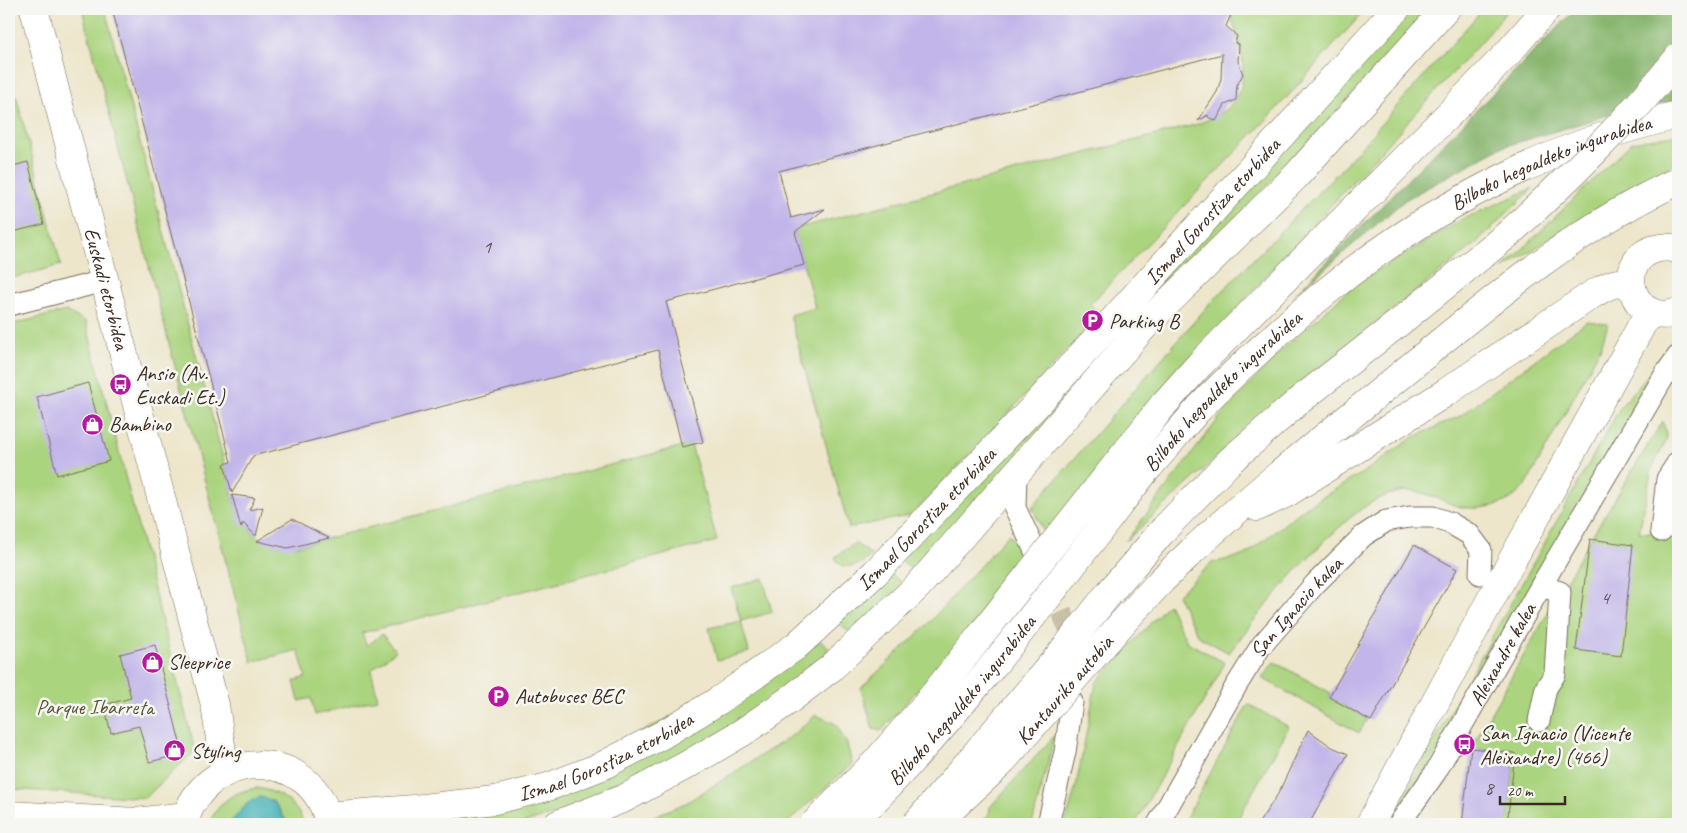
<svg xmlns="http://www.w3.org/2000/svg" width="1687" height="833" viewBox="0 0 1687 833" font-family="Caveat,sans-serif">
  <rect width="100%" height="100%" fill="#f6f6f2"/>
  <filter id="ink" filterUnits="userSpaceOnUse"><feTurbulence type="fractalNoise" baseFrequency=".02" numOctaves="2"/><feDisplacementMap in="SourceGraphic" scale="10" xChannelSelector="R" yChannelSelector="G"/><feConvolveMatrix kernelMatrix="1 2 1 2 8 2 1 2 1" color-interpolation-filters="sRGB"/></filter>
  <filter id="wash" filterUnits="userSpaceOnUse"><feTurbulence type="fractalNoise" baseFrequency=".0096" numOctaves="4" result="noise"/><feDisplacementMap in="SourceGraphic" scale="20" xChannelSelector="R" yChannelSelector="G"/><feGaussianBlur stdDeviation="1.12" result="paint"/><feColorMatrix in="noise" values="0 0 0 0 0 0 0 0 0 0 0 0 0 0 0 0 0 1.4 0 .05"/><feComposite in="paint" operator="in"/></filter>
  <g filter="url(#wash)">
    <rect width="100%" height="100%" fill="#ede6cb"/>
    <path fill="#abd47f" stroke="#737f4e" d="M82,9H105L238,515C255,540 272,550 302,545L691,444L717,541L362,633L367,646L382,634L396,651L371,670L378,699L315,715L311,698L299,701L294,681L306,677L298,650L252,662Z
      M1229,9H1366L1271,115L1090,304L1101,315L912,515L849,528L790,315L815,308L794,229L1198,124C1208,119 1220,116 1228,108C1256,81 1238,40 1229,9Z
      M1408,9H1431L1103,363L915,572L900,559Z
      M1483,9H1508L1491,31L1227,319L1045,535L1032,507L1206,308L1344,166Z
      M9,69L61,265L9,279Z
      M1678,134V163L1641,180L1501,270L1632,142Z
      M1533,188L1473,246L1296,386L1258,419L1126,541L1223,413L1282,350L1355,284L1463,219Z
      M66,311L86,322L195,751L145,798L9,789V325Z
      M1587,321L1608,324L1601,347L1526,485C1522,489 1517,495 1512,498C1498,507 1474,511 1457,506C1431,497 1414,484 1385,496C1369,502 1354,514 1341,526C1299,563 1263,608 1229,653L1198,636L1177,595L1212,563L1245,555L1306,507L1364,472L1412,438L1460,416Z
      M1676,343L1413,792L1386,824L1405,793L1621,406Z
      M1663,421L1667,439L1652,468L1639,532L1672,534L1674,503L1678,499V824H1507L1515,753L1471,748L1590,539Z
      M1009,534L1026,558L958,645L881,731L873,729L861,688L926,626Z
      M855,543L872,555C862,564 851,571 838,563L835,557Z
      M888,571L904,585L851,632C844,629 840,627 840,620Z
      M763,578L772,612L741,621L749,652L717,660L709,628L741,621L731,588Z
      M1168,604L1187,642L1225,663L1135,824H1065L1076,786L1096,683Z
      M821,641L826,645L829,650L826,655L776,697L651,775L568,810L521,824H434L482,813Z
      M1274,662L1331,693L1329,697L1367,719L1359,733L1262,678Z
      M1248,704L1289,727L1235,824H1183Z
      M816,715L836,724L847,744L852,764L786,824H634L686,803L790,737Z
      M1055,735L1032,824H979L989,814L990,807Z
      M257,788C280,792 296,802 304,824H289C282,816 280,807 272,800L247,803C233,822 233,824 209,824C218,802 234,791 257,788Z"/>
    <path fill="#88b66e" stroke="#627046" d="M1576,9H1678V100L1609,115L1499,148L1405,200L1293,296Z"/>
    <path fill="#3daeb5" stroke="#3c6c6a" d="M259,797C280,799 277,811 289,824H227C239,816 245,801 259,797Z"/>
    <g id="blocks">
      <path fill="#c1b5e9" d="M112,9H1225L1231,15L1226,26L1237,36L1235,43L1239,44L1238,61L1243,74L1237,85L1236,100L1225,105L1216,121L1208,117V115L1198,121L1217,92L1221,79L1222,54L779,171L791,218L825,209L795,232L804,265L666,302L703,442L682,447L658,350L253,456L232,493L224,464L231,462Z
        M28,162L44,224L9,233V167Z
        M88,383L109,461L57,475L37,397Z
        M232,495L255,498L249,510L263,507L256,536L243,523L241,528Z
        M292,519L329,538L288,548L257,541Z
        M1590,539L1633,545L1621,656L1576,650Z
        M1414,545L1457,569L1371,721L1329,697Z
        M155,645L183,754L149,762L139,726L111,733L104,705L131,698L120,654Z
        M1308,730L1332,747L1348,754L1309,824H1258L1278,794Z
        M1471,748L1515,753L1507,824H1462Z"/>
    </g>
  </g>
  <g filter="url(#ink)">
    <use href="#blocks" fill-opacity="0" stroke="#796c5b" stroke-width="1"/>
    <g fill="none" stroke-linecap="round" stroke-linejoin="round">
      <path stroke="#c9c0a8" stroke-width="21" stroke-dasharray="21 11" stroke-linecap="butt" d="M1036,553L1070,631L1075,650"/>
      <defs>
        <g id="street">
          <path d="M9,305L104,281"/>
          <path d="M1016,474L1015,508L1036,553"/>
          <path d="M1661,531L1667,479L1678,462"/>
          <path d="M1539,721L1546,688L1555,674L1560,592L1541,586"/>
          <path d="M1048,824L1065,752L1072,702"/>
          <path id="s1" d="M1158,824L1236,686L1261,646L1315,584L1363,536L1386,521L1410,517H1433L1450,523L1469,534L1481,550L1480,574"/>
          <path id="s2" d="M1399,824L1435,773L1541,586L1666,373L1678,356"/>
        </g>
        <g id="secondary">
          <path id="s3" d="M34,9L215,705L225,772"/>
          <path d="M9,815L137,822L186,816"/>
          <path id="s4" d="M327,816L414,809L495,800L548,787L602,766L662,735L718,701L796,646L875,573L1036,405L1396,9"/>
          <path d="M184,824C203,747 314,744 329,824"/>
          <path d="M558,824L625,798L687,765L743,732L788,701L831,668L918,586L1147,323L1296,176L1446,9"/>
        </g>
        <path id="primary" d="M1678,250C1671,247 1663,247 1655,249C1612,261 1632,329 1678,312
          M1370,824L1499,584L1649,312"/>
        <g id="highway">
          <path d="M1127,451L1164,404L1200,364L1451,112L1507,54L1546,9"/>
          <path id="s5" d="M1146,470C1163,451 1179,431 1195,413C1217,388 1242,366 1266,344C1384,234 1520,152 1678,115"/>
          <path d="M1257,507L1287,493L1445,393L1593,294C1606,287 1619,277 1632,288"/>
          <path d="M1165,528L1231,460L1300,400L1401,321L1507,235"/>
          <path d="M1192,551C1255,492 1324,438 1391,383C1482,308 1570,231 1678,181"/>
        </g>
      </defs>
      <use href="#street" stroke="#796c5b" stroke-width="23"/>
      <use href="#secondary" stroke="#796c5b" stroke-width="29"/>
      <use href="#primary" stroke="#796c5b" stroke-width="29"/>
      <use href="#highway" stroke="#796c5b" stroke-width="29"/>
      <use href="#street" stroke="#fff" stroke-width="21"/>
      <use href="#secondary" stroke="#fff" stroke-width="28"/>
      <use href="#primary" stroke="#fff" stroke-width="28"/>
      <use href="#highway" stroke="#fff" stroke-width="28"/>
      <defs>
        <g id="highway-bridge">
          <path d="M1507,235C1568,179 1627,122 1678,58"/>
          <path id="s6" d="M937,822L999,765L1124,621L1162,580L1192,551"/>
          <path d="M814,824L876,762L928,702L1127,451"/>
          <path id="s7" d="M851,824C960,716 1052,591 1146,470"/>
          <path d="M916,824L1058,657L1110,592L1165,528"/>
        </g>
      </defs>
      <use href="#highway-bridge" stroke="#796c5b" stroke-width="29" stroke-linecap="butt"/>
      <use href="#highway-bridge" stroke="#fff" stroke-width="28"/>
    </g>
  </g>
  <defs>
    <symbol id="parking-disc" viewBox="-11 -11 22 22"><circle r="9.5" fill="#b5179e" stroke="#f6f6f2"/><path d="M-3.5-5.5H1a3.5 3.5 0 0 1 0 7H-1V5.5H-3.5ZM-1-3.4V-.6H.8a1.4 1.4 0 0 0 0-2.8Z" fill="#fff"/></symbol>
    <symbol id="bus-disc" viewBox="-11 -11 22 22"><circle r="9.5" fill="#b5179e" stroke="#f6f6f2"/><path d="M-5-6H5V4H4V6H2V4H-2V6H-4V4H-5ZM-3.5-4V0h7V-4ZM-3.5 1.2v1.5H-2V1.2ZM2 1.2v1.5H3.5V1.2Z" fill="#fff"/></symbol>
    <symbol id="shop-disc" viewBox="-11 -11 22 22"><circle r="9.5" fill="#b5179e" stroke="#f6f6f2"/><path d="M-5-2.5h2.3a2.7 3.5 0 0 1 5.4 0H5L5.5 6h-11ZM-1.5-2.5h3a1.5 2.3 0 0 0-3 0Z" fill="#fff"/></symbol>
  </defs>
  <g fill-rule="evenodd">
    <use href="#parking-disc" x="1080" y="308" width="25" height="25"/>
    <use href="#bus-disc" x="108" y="372" width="25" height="25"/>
    <use href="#shop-disc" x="80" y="412" width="25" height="25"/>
    <use href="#shop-disc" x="140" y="650" width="25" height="25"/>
    <use href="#parking-disc" x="486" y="684" width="25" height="25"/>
    <use href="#bus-disc" x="1452" y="732" width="25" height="25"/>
    <use href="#shop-disc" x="162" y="738" width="25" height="25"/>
  </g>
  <g text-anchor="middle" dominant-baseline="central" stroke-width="5" stroke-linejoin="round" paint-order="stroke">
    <g font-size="19" fill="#5c4d51">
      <text x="487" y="247">1</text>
      <text x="1605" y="598">4</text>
      <text x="1489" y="788">8</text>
    </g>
    <g font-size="21" fill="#3b2a1e" stroke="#f6f6f2">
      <text stroke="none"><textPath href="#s5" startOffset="515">Bilboko hegoaldeko ingurabidea</textPath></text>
      <text stroke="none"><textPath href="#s4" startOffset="1112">Ismael Gorostiza etorbidea</textPath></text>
      <text stroke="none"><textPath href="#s3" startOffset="289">Euskadi etorbidea</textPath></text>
      <text stroke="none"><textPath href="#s5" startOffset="110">Bilboko hegoaldeko ingurabidea</textPath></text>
      <text stroke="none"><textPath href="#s4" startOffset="692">Ismael Gorostiza etorbidea</textPath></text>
      <text stroke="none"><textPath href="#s1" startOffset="258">San Ignacio kalea</textPath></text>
      <text stroke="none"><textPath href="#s2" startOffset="199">Aleixandre kalea</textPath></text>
      <text stroke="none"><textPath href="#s6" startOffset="184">Kantauriko autobia</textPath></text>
      <text stroke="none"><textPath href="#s7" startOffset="166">Bilboko hegoaldeko ingurabidea</textPath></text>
      <text stroke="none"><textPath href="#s4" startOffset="288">Ismael Gorostiza etorbidea</textPath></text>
    </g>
    <g font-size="21" fill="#3b2a1e" stroke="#f6f6f2" text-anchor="start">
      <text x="1109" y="321">Parking B</text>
      <text x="136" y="373">Ansio (Av.<tspan x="136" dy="24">Euskadi Et.)</tspan></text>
      <text x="109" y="424">Bambino</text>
      <text x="168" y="662">Sleeprice</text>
      <text x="515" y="696">Autobuses BEC</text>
      <text x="1480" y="733">San Ignacio (Vicente<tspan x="1480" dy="24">Aleixandre) (466)</tspan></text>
      <text x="191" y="751">Styling</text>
    </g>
    <g font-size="21" fill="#575436" stroke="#f6f6f2">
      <text x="95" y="707">Parque Ibarreta</text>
    </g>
  </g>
  <rect width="1687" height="833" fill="none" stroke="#f6f6f2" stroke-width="30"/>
  <path d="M1500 796v8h65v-8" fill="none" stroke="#3b2a1e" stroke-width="2.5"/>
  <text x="1507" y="796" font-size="15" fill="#3b2a1e" stroke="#f6f6f2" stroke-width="4" paint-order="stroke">20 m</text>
</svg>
